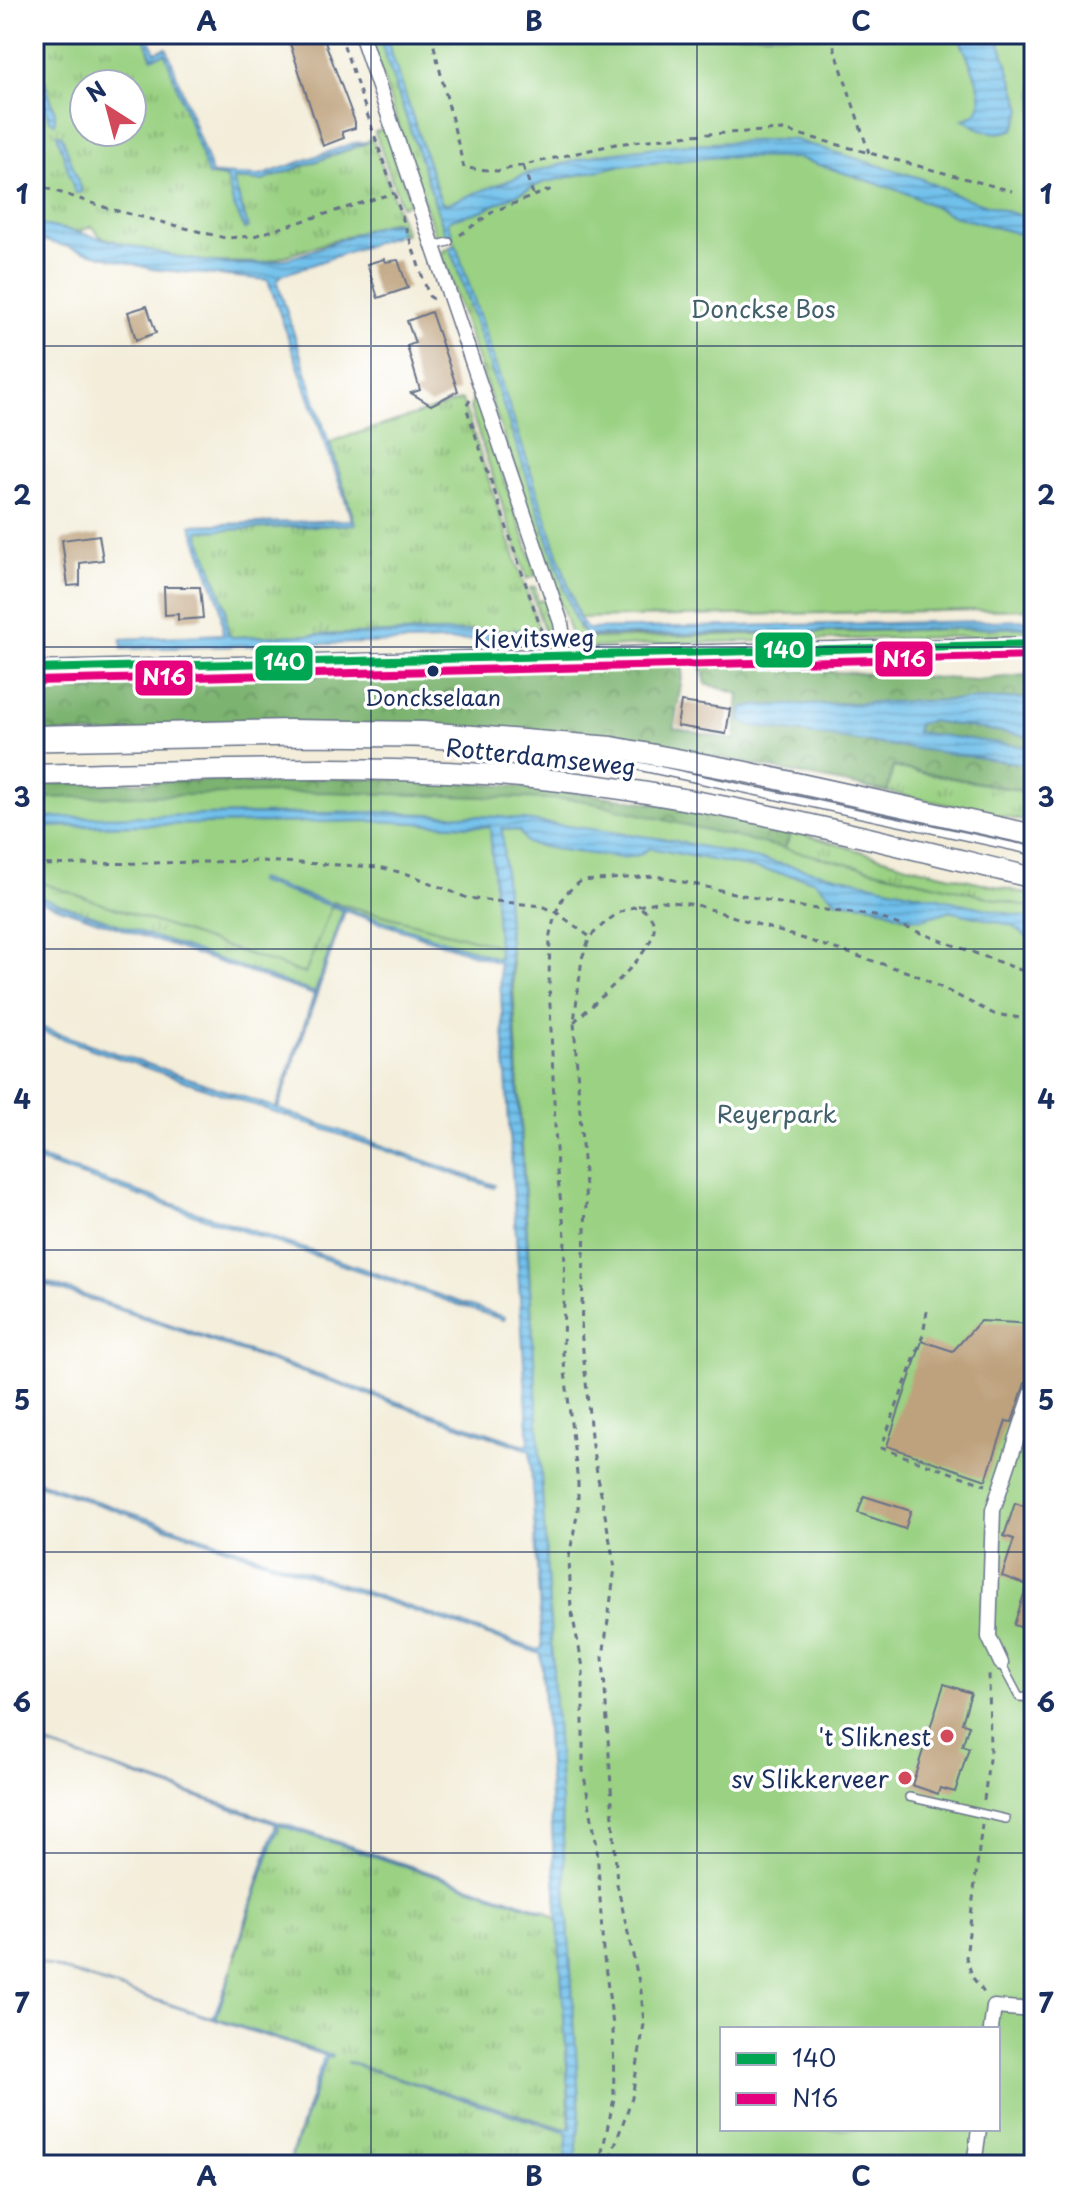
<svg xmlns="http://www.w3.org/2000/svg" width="1068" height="2199" viewBox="0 0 1068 2199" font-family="'Playpen Sans',sans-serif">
  <defs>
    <pattern id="grass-tufts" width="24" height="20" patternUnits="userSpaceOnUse" patternTransform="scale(2)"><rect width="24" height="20" fill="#9ad182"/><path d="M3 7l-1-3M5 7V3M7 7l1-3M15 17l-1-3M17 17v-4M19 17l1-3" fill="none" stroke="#7daa6e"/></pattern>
    <pattern id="forest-crowns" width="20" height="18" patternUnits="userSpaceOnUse" patternTransform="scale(2)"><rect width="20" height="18" fill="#7bb370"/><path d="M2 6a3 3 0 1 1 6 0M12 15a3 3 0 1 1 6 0" fill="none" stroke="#64925f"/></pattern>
    <pattern id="water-rules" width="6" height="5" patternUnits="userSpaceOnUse" patternTransform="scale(2)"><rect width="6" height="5" fill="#70c0eb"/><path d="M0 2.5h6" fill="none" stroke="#5b9cc2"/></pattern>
  </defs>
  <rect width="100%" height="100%" fill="#fff"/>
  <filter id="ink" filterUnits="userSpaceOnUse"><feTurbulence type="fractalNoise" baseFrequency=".0125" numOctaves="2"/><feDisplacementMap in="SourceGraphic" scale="16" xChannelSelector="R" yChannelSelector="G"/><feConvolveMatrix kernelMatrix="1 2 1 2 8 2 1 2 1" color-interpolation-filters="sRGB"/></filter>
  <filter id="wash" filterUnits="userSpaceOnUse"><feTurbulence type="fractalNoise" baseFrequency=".006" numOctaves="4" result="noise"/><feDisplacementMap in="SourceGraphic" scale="32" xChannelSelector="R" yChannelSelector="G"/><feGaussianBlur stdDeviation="1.8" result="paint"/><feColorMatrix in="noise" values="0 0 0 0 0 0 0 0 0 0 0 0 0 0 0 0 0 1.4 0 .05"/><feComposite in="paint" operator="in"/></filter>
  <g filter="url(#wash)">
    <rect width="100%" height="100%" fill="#f3edd9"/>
    <path fill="url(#grass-tufts)" stroke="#5a8070" stroke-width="2" fill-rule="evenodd" d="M34,34H143L151,57L165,53L211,176L227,178L244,229L248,227L232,179L262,181L365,144L372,137L406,234H400L395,221L263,263L205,262L164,255L101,237L92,226L79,232L34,224V74L43,98L55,112L34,49ZM84,84H132V132H84Z
      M368,34H378L447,238L442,240L436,237Z
      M386,128L411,203L401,206L375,132Z
      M450,247L579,629L593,638L1034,627V635L676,643L576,649L441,252Z
      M475,394L537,575L527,579L470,408Z
      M462,400L539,629L538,636L532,635L530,630L232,637L228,634L225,605L197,531L355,524L330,442Z
      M535,587L538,602L545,599L555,632L548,650H542L544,630L530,588Z
      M892,767L1034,793V823L887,792Z
      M792,831L921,869L1034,895V919L779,862Z
      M297,865L396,875L490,905L491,909L497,907L500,959L257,881L241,871L35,875L298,962L318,902L343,910L315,993L34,895V869Z
      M278,1824L548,1913L560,1921L570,2130L347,2062L568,2133L564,2165H288L327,2057L332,2058L216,2019Z"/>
    <path fill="url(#forest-crowns)" stroke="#4b7167" stroke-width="2" d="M701,664L976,680L1034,674V698L756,706L741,721L1033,765L1034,793L893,767L887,792L696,753L34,732V694L274,675L356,676L684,665L674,728L735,740L739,694L706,684Z
      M931,721L1034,737V748L916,733L918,724Z
      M346,778C496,780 646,796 792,831L779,862L34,818V784Z"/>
    <path fill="#9ad182" stroke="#5a8070" stroke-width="2" fill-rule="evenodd" d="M385,34H1028L1034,69V609L579,618Z
      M322,792L580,800L1034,908V2165H571L577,2121L511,949L333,902L305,974L34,880V818L43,798ZM722,2029H998V2129H722Z"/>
    <path fill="url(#water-rules)" stroke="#4678a4" stroke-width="2" d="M143,34H148L155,52L166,48L168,51L212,174L260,176L354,143L368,142L262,181L233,179L248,227L245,229L233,204L227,178L208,175L165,53L152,58Z
      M378,34H385L441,202L446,204L529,173L600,154L675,145L791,139L920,178L956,195L1034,220V238L954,216L906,193L798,158L719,157L618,166L542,183L481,211L452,219L448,222L453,236L447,238Z
      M958,34H997L1022,109L1014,129C995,137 979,130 963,119C1002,113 965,57 958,34Z
      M34,49L55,112V123L50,120L34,74Z
      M57,134L62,136L82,192L75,193Z
      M397,222L400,234L282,275L277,281L355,524L198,531L225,605L228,634L232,637L531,630L532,635L524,639L122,649L121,639L223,634L220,604L191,525L352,520L268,280L152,269L34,238V224C111,235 183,269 262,263C309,259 352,229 397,222Z
      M456,245L579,618L587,629L1034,620V627L586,636L575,620L450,247Z
      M1034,698V737L931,721L918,724L916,732L1034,748L1033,765L752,726L741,721L743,707L756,706Z
      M377,812L501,817L671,840L1034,919V942L1011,925L949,911L922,919L905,917L873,905L837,901L814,880L650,848L639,855L622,858L553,849L527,843L519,831L502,828L580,2117L575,2165H564L568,2133L347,2062L563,2129L571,2128L541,1654L34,1483V1480L538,1650L542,1648L530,1450L34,1281V1278L524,1445L529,1443L499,963L345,911L278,1109L495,1185L494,1188L34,1029V1025L276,1108L314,995L34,899V895L315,993L343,910L257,882L258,879L499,959L490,827L376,821L34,827V818Z
      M34,1156L504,1317L503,1320L34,1160Z
      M34,1741L546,1911L545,1912L279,1825L235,1955L276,1824Z
      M34,1961L213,2018L231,1972L216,2019L333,2056L327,2057L288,2165L324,2055Z"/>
    <g id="blocks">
      <path fill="#bea27d" d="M287,34H322L355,122V128L342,132L344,138L323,146Z
        M384,259L385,262L398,260L408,288L378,298L367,264Z
        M147,306L156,333L136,340L128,312Z
        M431,312L458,391L431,405L411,393L420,390L407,346L415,343L407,321Z
        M99,535L103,560L80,563V585L68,586L62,540Z
        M164,587H200L203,618L178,620V614L165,615Z
        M681,702L730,709L726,734L677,726Z
        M980,1321L1034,1324V1377L1025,1383L1012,1422L1006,1421L986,1480L887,1446L922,1341L953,1351Z
        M864,1496L911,1511L905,1529L858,1513Z
        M1015,1503L1034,1510V1632L1014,1625L1027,1585L1002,1576L1014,1539L1004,1536Z
        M944,1684L971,1693L962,1723L969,1725L962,1746L969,1748L955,1792L940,1788L938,1794L912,1785Z"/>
    </g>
  </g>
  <g filter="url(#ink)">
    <use href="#blocks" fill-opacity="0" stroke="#677289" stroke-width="2"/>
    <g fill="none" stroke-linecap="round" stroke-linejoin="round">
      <defs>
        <path id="lane" d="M433,246L449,242
          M34,747L294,742L416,743L505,749L615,761L1034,851
          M1001,1663L1019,1697L1034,1698
          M909,1797L1006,1819"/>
        <path id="street" d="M361,34L561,623L566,658
          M34,669L1034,644
          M1001,1663L989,1637L993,1510L1034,1387
          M991,2029L994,2007L1034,2010
          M974,2165L979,2129"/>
        <path id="secondary" d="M34,736L289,730L423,732L612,747L741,771L1034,835
          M34,775C203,771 374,762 542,779C709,796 872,839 1034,878"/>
      </defs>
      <use href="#lane" stroke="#677289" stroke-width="10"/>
      <use href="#street" stroke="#677289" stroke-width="17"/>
      <use href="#secondary" stroke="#677289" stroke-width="23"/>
      <path stroke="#677289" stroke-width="3" stroke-dasharray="6 6" stroke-linecap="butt" d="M340,34L429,296L435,300
        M431,34L464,168L498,171L616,144L690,135L783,130L1012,191
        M830,34L869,153
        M523,166L533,194
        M34,184L110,209L225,238L254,236L394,193
        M460,235L494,211L552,189
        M470,400L466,407L541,629L540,643
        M34,865L260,861L379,867L411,875L467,898L542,906L556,912L590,937L582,958L574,1022L586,1205L581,1329L592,1446L615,1568L603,1657L617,1884L641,1991L644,2024L632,2098L612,2153V2165
        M638,906L662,901L697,905L914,974L994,1014L1034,1020
        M574,1022C592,1004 658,951 654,925C653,916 645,911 638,906C618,910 605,922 590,937
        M927,1311L923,1335L881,1448L986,1485
        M984,1800L990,1751L989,1672
        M982,1824L966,1958L973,1978L985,1994
        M599,2165L614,2099L613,2025L603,1951L597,1846L583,1770V1667L571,1609L569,1557L578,1510V1483L563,1354L565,1235L557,1172L549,982L550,934L556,912L564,895L581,881L656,876L793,906L875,916L1034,975"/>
      <use href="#lane" stroke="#fff" stroke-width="7"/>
      <use href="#street" stroke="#fff" stroke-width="14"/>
      <use href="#secondary" stroke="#fff" stroke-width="20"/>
      <defs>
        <path id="bus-1" d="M34,669L1034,644"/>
        <path id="bus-2" d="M34,681L1034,656"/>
      </defs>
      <use href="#bus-1" stroke="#fff" stroke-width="14"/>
      <use href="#bus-2" stroke="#fff" stroke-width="14"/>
      <use href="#bus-1" stroke="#00a651" stroke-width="8"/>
      <use href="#bus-2" stroke="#e5007d" stroke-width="8"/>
    </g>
  </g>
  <path fill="none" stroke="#1b2f5e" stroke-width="2" stroke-opacity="0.55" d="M371,34V2165M697,34V2165M34,346H1034M34,647H1034M34,949H1034M34,1250H1034M34,1552H1034M34,1853H1034"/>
  <circle fill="#1b2f5e" stroke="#fff" stroke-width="3" cx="433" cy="671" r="7"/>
  <g fill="#d1495b" stroke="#fff" stroke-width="3">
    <circle cx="947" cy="1736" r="8"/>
    <circle cx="905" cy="1778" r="8"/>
  </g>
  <g text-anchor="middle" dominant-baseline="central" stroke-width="7" stroke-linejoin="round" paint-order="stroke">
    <g font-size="22" fill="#1b2f5e" stroke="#fff">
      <text x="433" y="696">Donckselaan</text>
    </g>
    <g font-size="24" fill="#416069" stroke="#fff">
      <text x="763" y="308">Donckse Bos</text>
      <text x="777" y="1113">Reyerpark</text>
    </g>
    <g font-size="24" fill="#1b2f5e" stroke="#fff">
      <text transform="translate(534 637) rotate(-1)">Kievitsweg</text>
      <text transform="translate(541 756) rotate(6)">Rotterdamseweg</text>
    </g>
    <g font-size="24" fill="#1b2f5e" stroke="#fff" text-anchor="end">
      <text x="931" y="1736">'t Sliknest</text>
      <text x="889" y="1778">sv Slikkerveer</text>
    </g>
  </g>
  <g stroke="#fff" stroke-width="3">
    <rect x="754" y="631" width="60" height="38" rx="8" fill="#00a651"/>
    <rect x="874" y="640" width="60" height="38" rx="8" fill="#e5007d"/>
    <rect x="254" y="644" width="60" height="38" rx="8" fill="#00a651"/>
    <rect x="134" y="659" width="60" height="38" rx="8" fill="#e5007d"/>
  </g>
  <g font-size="22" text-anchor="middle" font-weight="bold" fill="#fff">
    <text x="784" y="658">140</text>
    <text x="904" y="667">N16</text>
    <text x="284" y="670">140</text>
    <text x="164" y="685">N16</text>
  </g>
  <rect width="1068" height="2199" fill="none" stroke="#fff" stroke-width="88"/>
  <rect x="720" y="2027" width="280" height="104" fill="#ffffff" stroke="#a4acbf" stroke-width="2"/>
  <rect x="736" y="2053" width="40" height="12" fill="#00a651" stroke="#a4acbf" stroke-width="2"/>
  <text x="792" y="2067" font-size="24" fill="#1b2f5e">140</text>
  <rect x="736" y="2093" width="40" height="12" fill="#e5007d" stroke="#a4acbf" stroke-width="2"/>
  <text x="792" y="2107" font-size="24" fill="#1b2f5e">N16</text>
  <g transform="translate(108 108) rotate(324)"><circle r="38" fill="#ffffff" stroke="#a4acbf" stroke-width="2"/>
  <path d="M0-6L14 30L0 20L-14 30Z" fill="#d1495b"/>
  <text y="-12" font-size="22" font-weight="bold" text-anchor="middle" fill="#1b2f5e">N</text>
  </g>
  <rect x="44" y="44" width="980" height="2111" fill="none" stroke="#1b2f5e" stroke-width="3"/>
  <g font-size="26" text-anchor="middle" font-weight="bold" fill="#1b2f5e">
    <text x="207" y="31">A</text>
    <text x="534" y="31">B</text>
    <text x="861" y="31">C</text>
    <text x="22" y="204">1</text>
    <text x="1046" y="204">1</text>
    <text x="22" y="505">2</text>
    <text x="1046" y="505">2</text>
    <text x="22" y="807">3</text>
    <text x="1046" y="807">3</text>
    <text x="22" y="1109">4</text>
    <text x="1046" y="1109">4</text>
    <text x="22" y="1410">5</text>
    <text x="1046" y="1410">5</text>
    <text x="22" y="1712">6</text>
    <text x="1046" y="1712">6</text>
    <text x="22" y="2013">7</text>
    <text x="1046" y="2013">7</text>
    <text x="207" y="2186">A</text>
    <text x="534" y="2186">B</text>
    <text x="861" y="2186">C</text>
  </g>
</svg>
